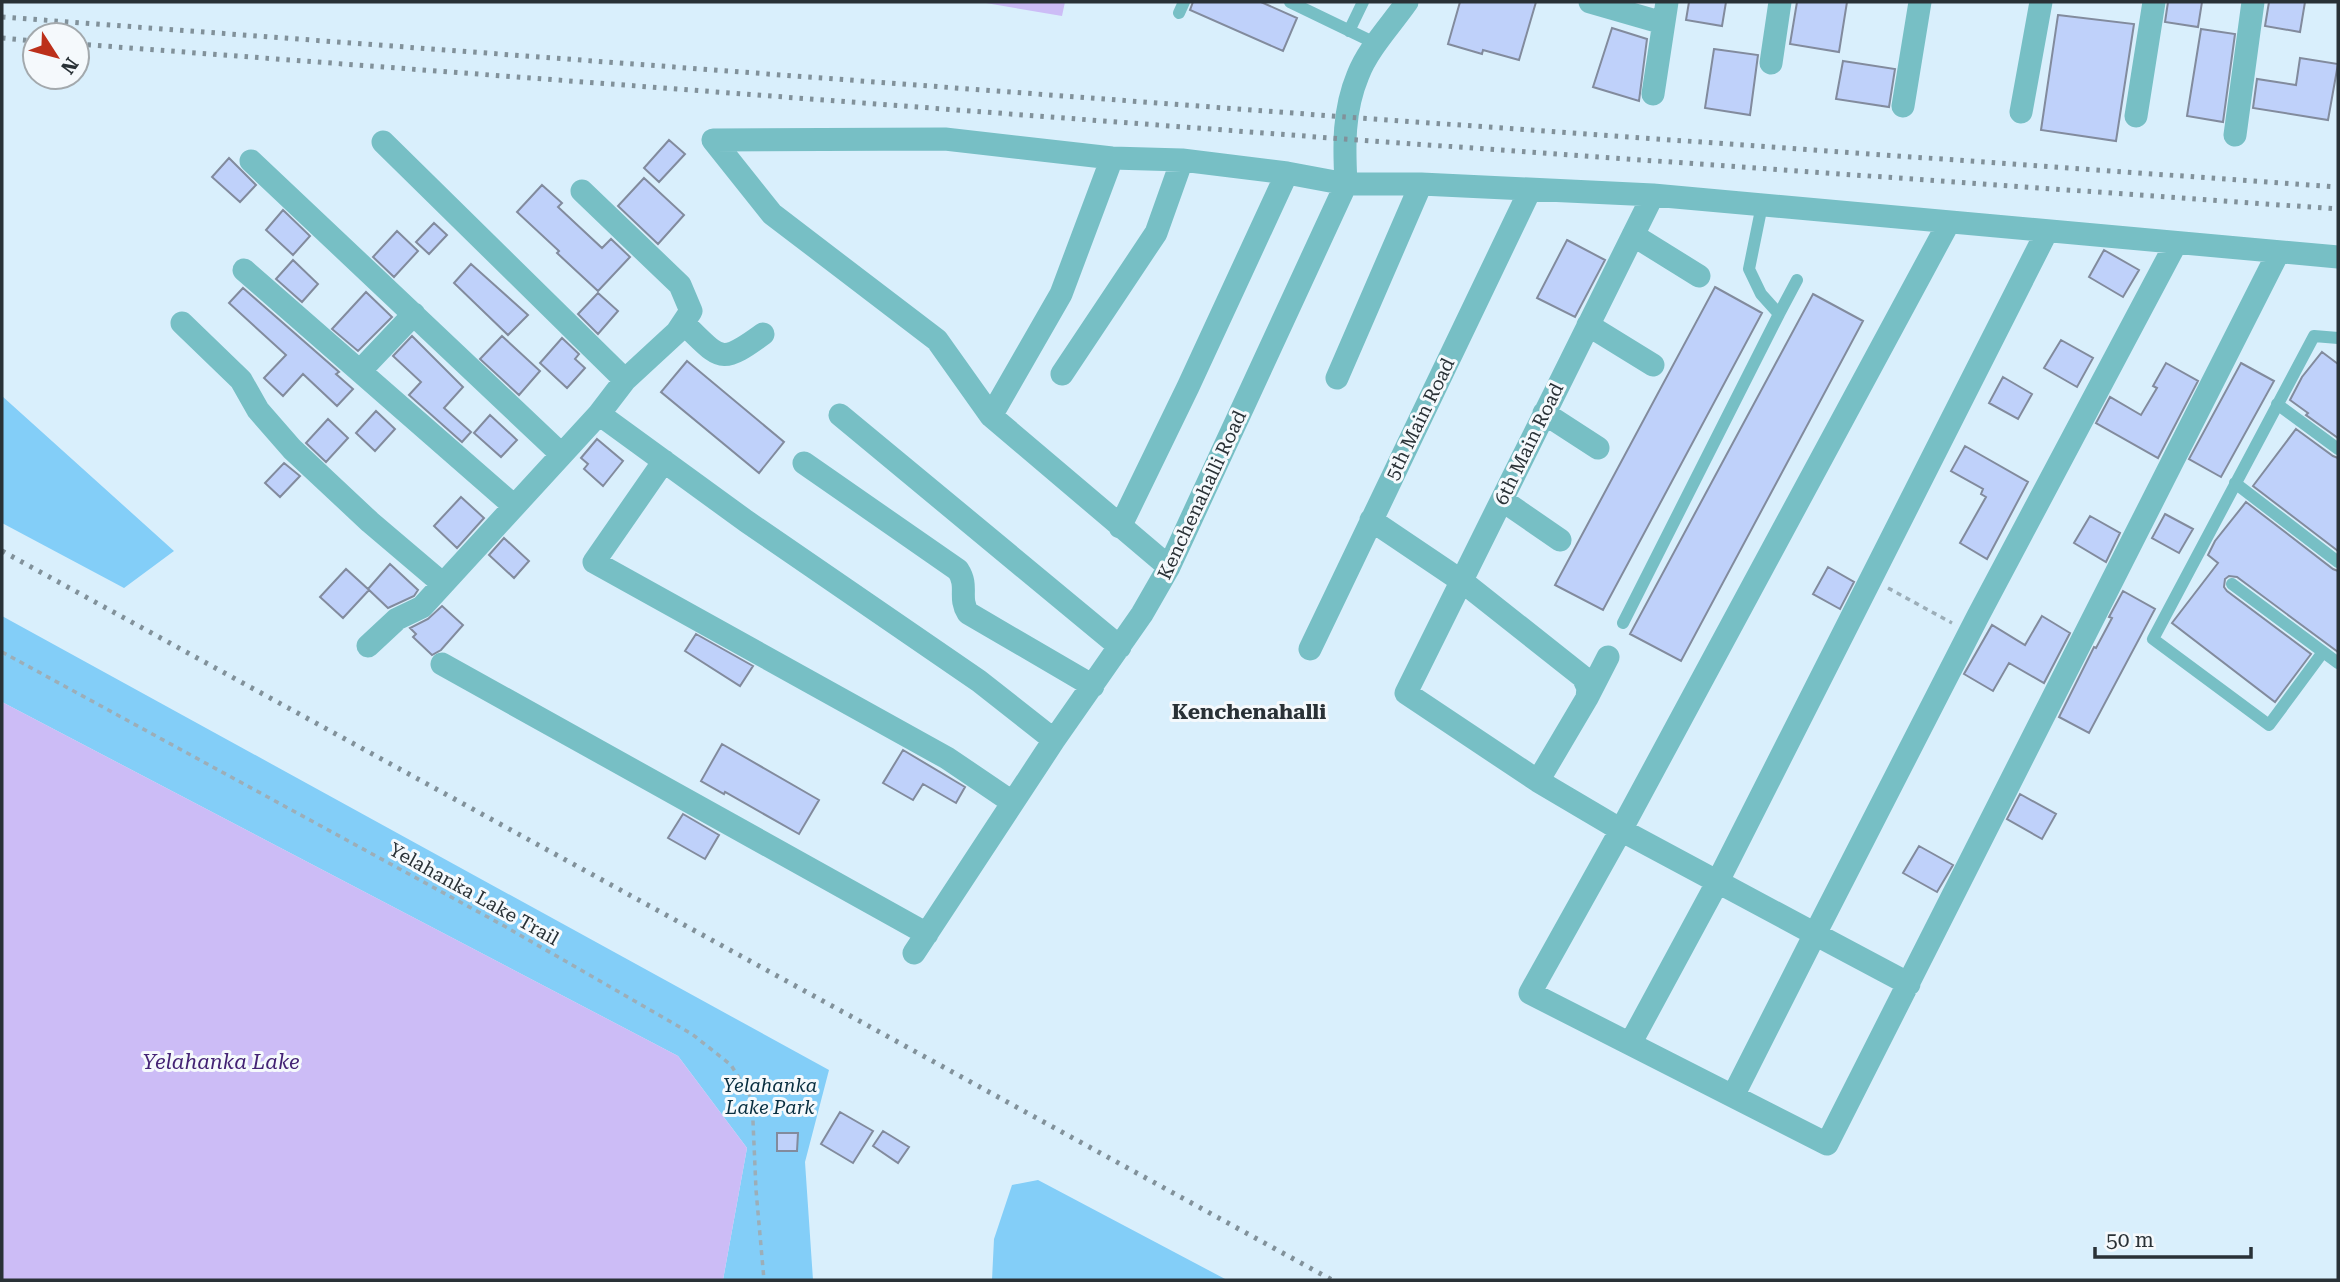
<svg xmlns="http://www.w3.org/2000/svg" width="2340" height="1282" viewBox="0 0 2340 1282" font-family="'Roboto Serif',serif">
  <rect width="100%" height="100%" fill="#d9effc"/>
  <path fill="#83cef8" d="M2,396L174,551L124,588L2,523Z
    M2,616L829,1070L805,1162L813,1280H723L747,1148L678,1056L2,702Z
    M1038,1180L1227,1280H992L994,1239L1012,1185Z"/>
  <path fill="#ccbcf6" d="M980,2H1065L1062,16Z
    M2,702L678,1056L747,1148L723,1280H2Z"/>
  <path fill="#bfd1fa" stroke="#828b9d" stroke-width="2" d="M1193,2H1261L1297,18L1283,51L1190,10Z
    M1460,2H1536L1519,60L1483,50L1482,54L1448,44Z
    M1689,2H1726L1722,26L1686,20Z
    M1797,2H1847L1839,52L1790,44Z
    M2168,2H2202L2198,27L2165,22Z
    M2269,2H2305L2300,32L2265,26Z
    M2058,15L2134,24L2116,141L2041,130Z
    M1612,28L1647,39L1639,101L1593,87Z
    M2201,29L2235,34L2223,122L2187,116Z
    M1714,49L1758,55L1750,115L1705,108Z
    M2300,58L2338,64L2328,120L2253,108L2257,79L2296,85Z
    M1843,61L1895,69L1889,107L1836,99Z
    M669,140L685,154L659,182L644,168Z
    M229,158L256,185L240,202L212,177Z
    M644,178L684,215L658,244L618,206Z
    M542,185L562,203L558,207L602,248L611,239L630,257L598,291L557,253L559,251L517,212Z
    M283,210L310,236L293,255L266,230Z
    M434,223L447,235L429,254L416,242Z
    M397,231L418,251L394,277L373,257Z
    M1567,240L1605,260L1575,317L1537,298Z
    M2104,250L2139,270L2123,297L2089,277Z
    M293,260L318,284L302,302L276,279Z
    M471,264L528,315L508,335L454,283Z
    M1715,287L1762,313L1603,610L1555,585Z
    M243,288L339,372L336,374L353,389L337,406L303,374L283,396L264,378L286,355L229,303Z
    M366,292L392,317L358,351L332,329Z
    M598,293L618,311L598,334L578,314Z
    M1813,294L1863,321L1681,661L1630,634Z
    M412,336L463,387L444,408L471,432L462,442L409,395L421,382L393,356Z
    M502,336L540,371L519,395L480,359Z
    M562,338L579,354L575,359L585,368L567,388L540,363Z
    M2061,340L2093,358L2077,387L2044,368Z
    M2322,352L2338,364V438L2306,415L2308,413L2290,400L2302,377Z
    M687,361L784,442L759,473L661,392Z
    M2166,363L2198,381L2158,458L2096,423L2110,397L2141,415L2157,388L2153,386Z
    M2241,363L2274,381L2221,477L2189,459Z
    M2003,377L2032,394L2018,419L1989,403Z
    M376,411L395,429L375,451L356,433Z
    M490,415L517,440L501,457L474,433Z
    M328,419L348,438L326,462L306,443Z
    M2296,429L2333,456L2338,458V551L2253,486Z
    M597,439L623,461L603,486L584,469L588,464L581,458Z
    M1965,446L2028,482L1987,559L1960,543L1986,497L1981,494L1983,489L1951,471Z
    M284,463L300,476L280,497L265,483Z
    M461,497L484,518L457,548L434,526Z
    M2246,502L2333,569L2338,571V652L2237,577L2229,576L2225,579L2224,587L2227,591L2311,654L2275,702L2172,623L2218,563L2208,555L2215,541Z
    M2165,514L2193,529L2179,553L2152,538Z
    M2090,516L2120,533L2106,562L2074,543Z
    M504,538L529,561L514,578L489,555Z
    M390,564L418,590L414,596L388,608L369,590L343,618L320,597L346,569L368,589Z
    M1828,567L1854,582L1840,609L1813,594Z
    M2123,591L2155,609L2089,733L2059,717L2094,647L2096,648L2112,618L2109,617Z
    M442,606L463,625L441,650L432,655L413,637L416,634L410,628L428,619Z
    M2042,616L2070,633L2044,683L2009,663L1993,691L1964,674L1992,625L2025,645Z
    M696,634L753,666L740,686L685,651Z
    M722,744L819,800L799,834L725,792L724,794L701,781Z
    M903,750L965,787L956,803L923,784L913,800L883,783Z
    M2020,794L2056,814L2042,839L2007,819Z
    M683,814L719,835L705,859L668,838Z
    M1919,846L1953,865L1937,892L1903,873Z
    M840,1112L873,1131L853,1163L821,1144Z
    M883,1131L909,1147L898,1163L873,1146Z
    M777,1133H798L797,1151H777Z"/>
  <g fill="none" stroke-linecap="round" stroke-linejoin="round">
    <path stroke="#9caeb8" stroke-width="3.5" stroke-dasharray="5 5" stroke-linecap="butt" d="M1888,588L1952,623
      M2,652L506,927L692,1034L731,1065L752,1099L756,1190L764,1280"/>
    <path stroke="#77bfc5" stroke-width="12" d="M1290,2L1377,44
      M1179,13L1184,2
      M1349,31L1363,2
      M1779,314L1797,280
      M2277,404L2338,449
      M2235,483L2338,562
      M2232,584L2338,663
      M1623,623L1779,314L1761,294L1749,269L1762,205
      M2323,652L2269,725L2153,639L2314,336L2338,338"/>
    <path stroke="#77bfc5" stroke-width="23" d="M1590,2L1663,23
      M1771,63L1780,2
      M1653,94L1667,2
      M1903,106L1920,2
      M2021,112L2041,2
      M2136,116L2154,2
      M2235,135L2253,2
      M383,142L625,380L599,414
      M251,161L561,454
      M582,191L680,285L691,311L677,332L625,380
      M1653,195L1406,693L1538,781L1621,830L1815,934L1733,1096
      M1949,222L1621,830L1530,993L1827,1144L2278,253
      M1633,235L1699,276
      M244,270L514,506
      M182,323L241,380L258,410L292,449L370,522L443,584
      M683,323C721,358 718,367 763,334
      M1588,325L1653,365
      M360,371L414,314
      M1062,374L1156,233L1182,160
      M1337,378L1421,184
      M1544,413L1598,448
      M840,415L1120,647
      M991,416L1061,294L1112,158
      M664,461L594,562L947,758L1012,802
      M804,463L958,570C969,587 958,597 968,613L1093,686
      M1502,500L1560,540
      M1371,520L1463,582L1583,677L1588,688L1587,698L1538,781
      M1120,527L1188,387L1287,173
      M1169,567L991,416L937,340L772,214L713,140L945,139L1112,158L1182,160L1287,173L1346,184H1421L1653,195L2338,257
      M368,646L397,619L422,607L599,414L746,521L979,681L1054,740
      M1310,649L1530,190
      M442,664L927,934
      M1587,698L1608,657
      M914,953L1054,740L1142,614L1169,567L1346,184C1344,146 1343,111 1358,75C1368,49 1391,25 1407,2
      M1909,984L1815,934L1978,616L2176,243
      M1630,1044L1717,883L2047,231"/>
    <path stroke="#81919a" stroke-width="5" stroke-dasharray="3.5 7" stroke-linecap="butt" d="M2,17L1346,117L2338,187
      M2,38L35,41
      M77,44L1344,139L2338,209
      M2,551L1332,1280"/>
  </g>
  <g text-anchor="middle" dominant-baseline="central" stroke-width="6" stroke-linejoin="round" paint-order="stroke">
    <g font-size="19" fill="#293136" stroke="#f5f9fc">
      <text transform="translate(1420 419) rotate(-64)">5th Main Road</text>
      <text transform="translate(1529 444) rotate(-64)">6th Main Road</text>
      <text transform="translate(1202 495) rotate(-65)">Kenchenahalli Road</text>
      <text transform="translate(474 894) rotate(29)">Yelahanka Lake Trail</text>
    </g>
    <g font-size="19" font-style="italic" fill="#082e40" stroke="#f5f9fc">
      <text x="770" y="1085">Yelahanka<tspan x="770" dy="22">Lake Park</tspan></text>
    </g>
    <g font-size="21" font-weight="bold" fill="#293136" stroke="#f5f9fc">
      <text x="1249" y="712">Kenchenahalli</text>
    </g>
    <g font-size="21" font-style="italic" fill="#442374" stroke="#f5f9fc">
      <text x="221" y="1062">Yelahanka Lake</text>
    </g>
  </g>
  <rect width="2340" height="1282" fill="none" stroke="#293136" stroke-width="7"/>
  <g transform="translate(56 56) rotate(126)"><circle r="33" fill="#f5f9fc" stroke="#a3a9ad" stroke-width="2"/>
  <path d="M0-5L12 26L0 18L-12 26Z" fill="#bc301b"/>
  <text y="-10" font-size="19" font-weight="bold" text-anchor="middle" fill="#293136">N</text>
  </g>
  <path d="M2095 1247v10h156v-10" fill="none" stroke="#293136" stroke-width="3.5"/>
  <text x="2106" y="1247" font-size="21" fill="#293136" stroke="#f5f9fc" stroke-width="5" paint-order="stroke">50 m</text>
</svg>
